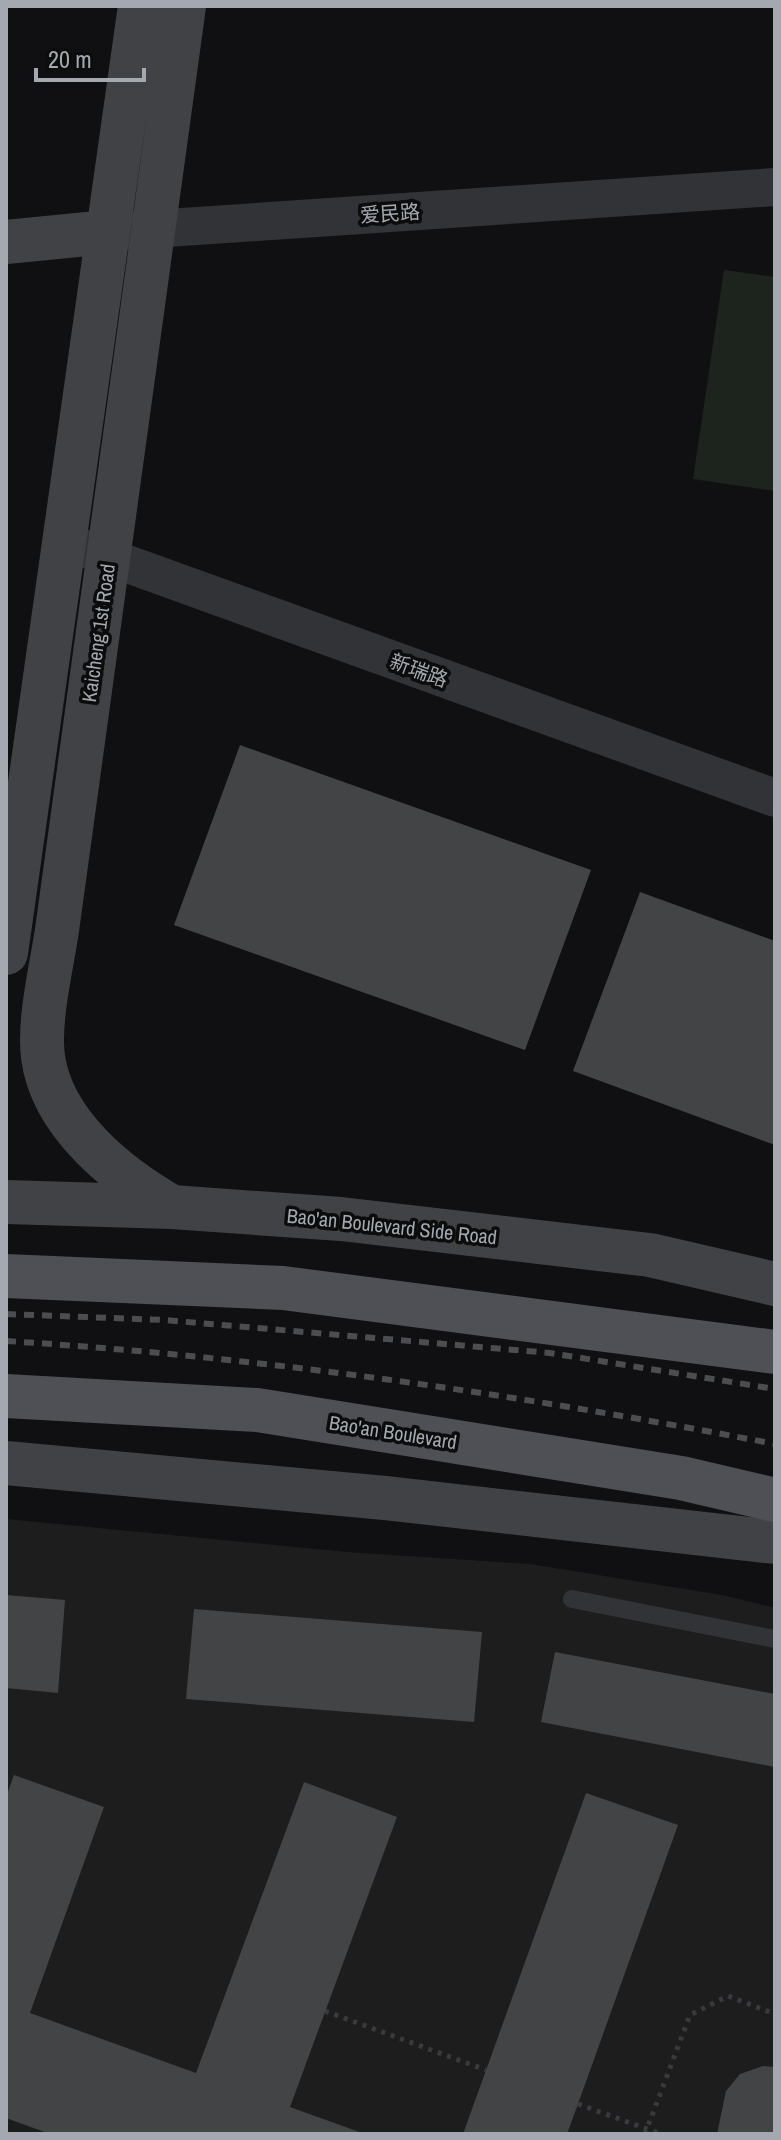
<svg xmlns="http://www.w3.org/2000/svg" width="781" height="2140" viewBox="0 0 781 2140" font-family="'Archivo Narrow','Noto Sans SC',sans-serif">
  <rect width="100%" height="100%" fill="#101012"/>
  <path fill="#1d1d1e" d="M6,1519L347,1552L530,1564L722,1595L775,1608V2134H6Z"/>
  <path fill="#1d241e" d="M724,270L775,277V491L693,479Z"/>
  <path fill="#434446" d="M240,745L591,870L525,1050L174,925Z
    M640,892L775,941V1145L573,1071Z
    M6,1595L65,1600L58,1693L6,1688Z
    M194,1609L482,1632L474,1722L186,1699Z
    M555,1652L775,1694V1767L541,1722Z
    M14,1775L104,1807L30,2013L196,2073L304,1782L397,1817L290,2107L365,2134H50L6,2118V1797Z
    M586,1793L678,1825L578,2104L567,2134H463Z
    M763,2066L775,2067V2134H717L726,2091L740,2074Z"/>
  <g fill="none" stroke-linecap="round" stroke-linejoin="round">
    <path stroke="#383a3d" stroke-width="5" stroke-dasharray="4 6" stroke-linecap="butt" d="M325,2011L486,2070
      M645,2134L690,2015L728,1996L775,2014"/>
    <path stroke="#323336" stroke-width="18" d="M572,1599L775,1639"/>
    <path stroke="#323336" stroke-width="38" d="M123,231L775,187
      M64,541L775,798"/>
    <path stroke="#404246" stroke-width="44" d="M6,242L108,232
      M6,953L140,6
      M6,1202L172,1207L341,1219L650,1255L775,1284
      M172,1207C118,1176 52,1124 43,1057C38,1018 53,962 58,923L184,6
      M6,1463L385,1498L775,1542"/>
    <path stroke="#4e5055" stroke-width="44" d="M6,1276L283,1288L775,1352
      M6,1396L257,1410L681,1478L775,1500"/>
    <path stroke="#4b4d51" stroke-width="6" stroke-dasharray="10 8" stroke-linecap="butt" d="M6,1314L164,1320L550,1353L775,1389
      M6,1341C265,1357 520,1395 775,1444"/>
    <path stroke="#383a3d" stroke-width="5" stroke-dasharray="4 6" stroke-linecap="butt" d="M578,2104L661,2134"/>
  </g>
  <g text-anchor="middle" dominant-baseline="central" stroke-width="7" stroke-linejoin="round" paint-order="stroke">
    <g font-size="20" fill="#a4a8b0" stroke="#0b0c0c">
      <text transform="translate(390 213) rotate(-4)">爱民路</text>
      <text transform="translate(98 633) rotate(-82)">Kaicheng 1st Road</text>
      <text transform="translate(419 670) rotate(20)">新瑞路</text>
      <text transform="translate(392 1226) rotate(6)">Bao'an Boulevard Side Road</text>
      <text transform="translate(393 1432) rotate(9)">Bao'an Boulevard</text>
    </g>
  </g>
  <rect width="781" height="2140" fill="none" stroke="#a4a8b0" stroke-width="16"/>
  <path d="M36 68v12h108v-12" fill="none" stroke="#a4a8b0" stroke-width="4"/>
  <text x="48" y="68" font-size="24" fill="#a4a8b0" stroke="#0b0c0c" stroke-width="6" paint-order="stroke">20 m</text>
</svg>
